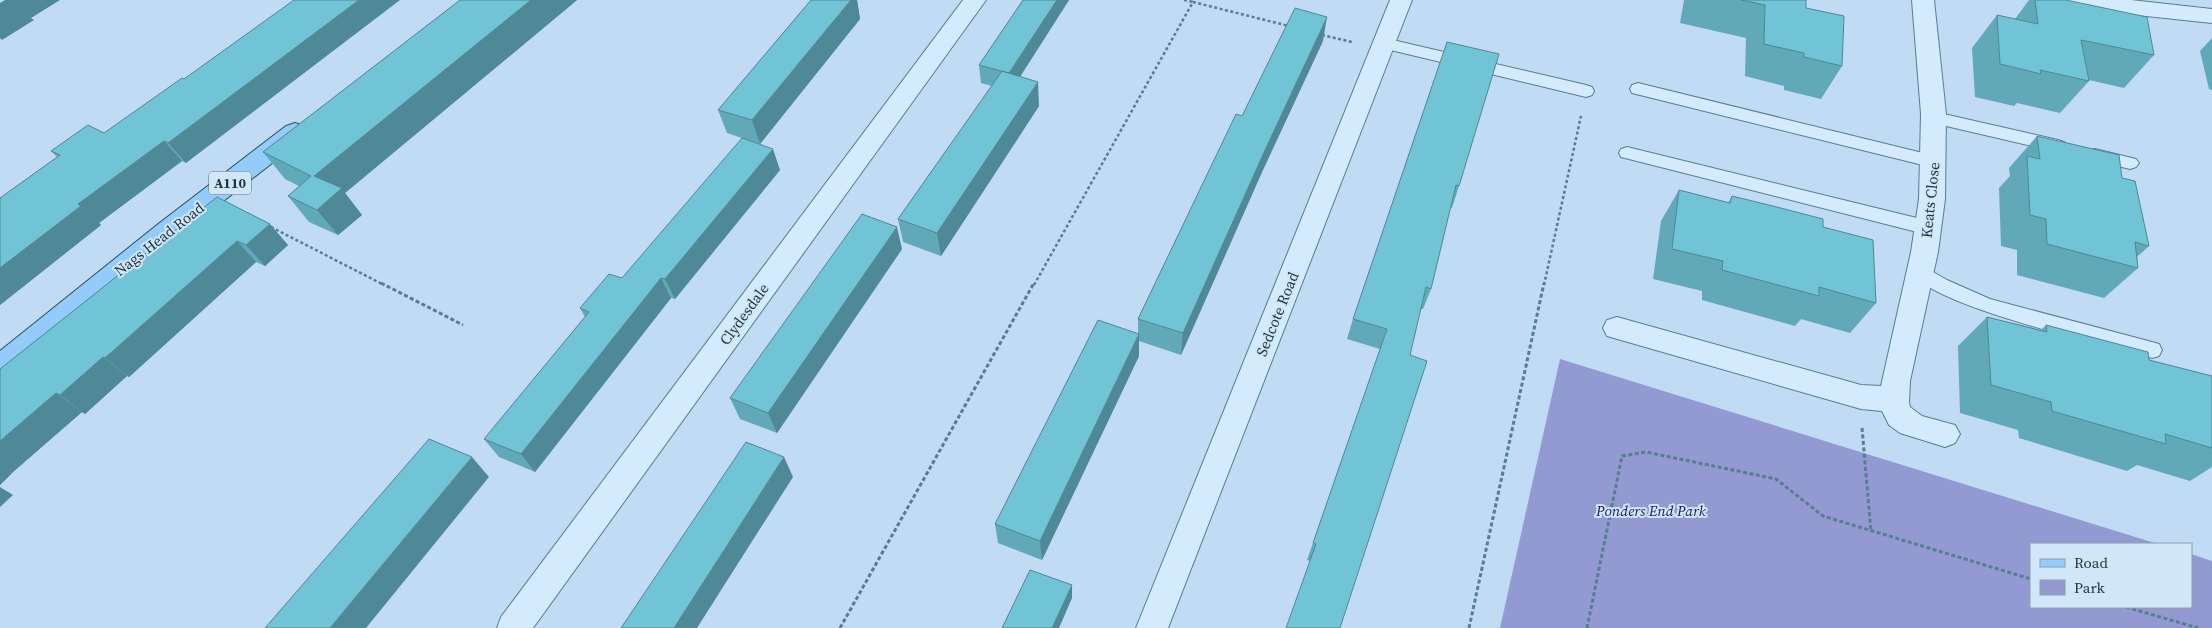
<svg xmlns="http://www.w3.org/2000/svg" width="2212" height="628" viewBox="0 0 2212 628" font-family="'Source Serif 4',serif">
  <rect width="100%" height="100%" fill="#c0dbf3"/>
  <path fill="#939ad2" d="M1560,359L2158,544H2031V607H2191V554L2212,561V628H1500Z"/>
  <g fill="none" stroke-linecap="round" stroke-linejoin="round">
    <defs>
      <path id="service" d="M1384,38L1586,85L1592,87L1594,91L1592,95L1586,97L1378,47L1376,43L1378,39Z
        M1638,83L1935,156L1941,158L1944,162L1941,166L1935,168L1632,93L1630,89L1632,85Z
        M1935,112L2058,140L2064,142L2066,146L2064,150L2058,152L1929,122L1927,118L1929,114Z
        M1627,147L1929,221L1935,223L1938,228L1935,233L1929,235L1621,157L1619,153L1621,149Z
        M2095,149L2136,159L2139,163L2136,167L2130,169L2089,159L2087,155L2089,151Z
        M1921,265L1947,280L1990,299L2152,342L2159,344L2162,350L2159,356L2152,358C2109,346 1930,306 1912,272L1915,267Z"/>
      <path id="minor" d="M963,0H986L533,628H497L501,617Z
        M1390,0H1412L1168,628H1136Z
        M1912,0H1934L1946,114L1945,199L1938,252L1910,381L1909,402L1910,407L1922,416L1955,425L1960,434L1955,443L1945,447L1900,433L1889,425L1882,411L1861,409L1607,336L1603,328L1607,320L1617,317L1861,385L1881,386L1911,252L1919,199L1921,114Z"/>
      <path id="tertiary" d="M2050,0H2131L2212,9V23L2061,7L2053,5Z"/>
      <path id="primary" d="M295,123L304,126L307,132L304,138L175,239L10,375L0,379V351L157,225L286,126Z"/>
    </defs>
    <use href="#service" stroke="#557e8f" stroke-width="2"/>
    <use href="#minor" stroke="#557e8f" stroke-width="2"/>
    <use href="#tertiary" stroke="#557e8f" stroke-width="2"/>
    <use href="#primary" stroke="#2a505c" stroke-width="2"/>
    <path stroke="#557e8f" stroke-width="2.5" stroke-dasharray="3 2.5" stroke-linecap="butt" d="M1184,0L1193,2
      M1322,35L1352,42
      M271,227L384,285
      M1034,285L1193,2L1289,26
      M1544,285L1581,116"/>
    <path stroke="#557e8f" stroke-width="3" stroke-dasharray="4 2.5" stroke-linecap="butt" d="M381,283L463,325
      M1862,428L1871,532
      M2126,607L2198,628
      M840,628L1034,283
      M1469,628L1544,283
      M1587,628L1622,456L1646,452L1776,479L1823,516L2031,579"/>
    <use href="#service" fill="#d4eafd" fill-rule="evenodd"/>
    <use href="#minor" fill="#d4eafd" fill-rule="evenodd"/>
    <use href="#tertiary" fill="#d4eafd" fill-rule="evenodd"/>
    <use href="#primary" fill="#93ccfb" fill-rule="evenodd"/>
  </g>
  <path fill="#61a8b8" d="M460,0H577L345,193L362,215L338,235L309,222L288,196L299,186L285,179L263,152Z
    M811,0H857L860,19L760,144L727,133L718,110Z
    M1023,0H1069L1020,77L1039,106L941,256L903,242L898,219L992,86L981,83L979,65Z
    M1684,0H1806V8L1842,66L1821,99L1784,90V86L1745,76L1746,38L1680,23Z
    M2029,0H2066L2154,55L2124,88L2089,80V81L2060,113L2017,103L2014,106L1975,97L1972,48L1997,15L2015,19Z
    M2212,38V90L2209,89L2200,51Z
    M1323,41L1262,172L1181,355L1139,341V356L1042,560L998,543L995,524L1138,334V319L1242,116Z
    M1447,42L1459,186L1452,208L1450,207L1431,289L1423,309H1421L1310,561L1307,560L1313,543L1380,349L1347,339L1353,319Z
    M184,79L186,163L182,161L99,223L101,225L0,305V198L57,157L51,151L104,133Z
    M2037,136L2122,178L2149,246L2137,257L2138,268L2104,298L2017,275V250L2001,246L1999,188L2010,176L2009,168Z
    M780,170L675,299L671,298L535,472L499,457L484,439L585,317L580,308Z
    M1679,190L1728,203L1732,196L1823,227L1876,303L1850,333L1801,319L1795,326L1702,300V291L1653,279L1661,221Z
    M217,197L288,245L265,266L256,262L129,377L127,376L85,414L82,412L13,472L0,485V369Z
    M902,249L777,433L740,419L730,398Z
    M1987,317L2041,330L2046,325L2149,360L2212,376V467L2190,481L2137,465L2127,471L2019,438L2018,430L1960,413L1958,346Z"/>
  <path fill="#4f8896" d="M5,0H60L31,18L34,20L2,40L0,38V3Z
    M359,0H400L186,163L168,143Z
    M531,0H577L345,193L362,215L338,235L317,210L314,176Z
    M851,0H857L860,19L760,144L752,120Z
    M1057,0H1069L1010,92L1009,74Z
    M1327,17L1323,41L1262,172L1181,355L1183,333L1266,148Z
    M1038,82L1039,106L941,256L937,233Z
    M164,141L182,161L99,223L101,225L0,305V268L78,204Z
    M773,149L780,170L675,299L665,279Z
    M270,224L288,245L265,266L246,245Z
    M897,227L902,249L777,433L768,413Z
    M237,241L256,262L129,377L105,358Z
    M661,278L671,298L535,472L521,454Z
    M1139,334V356L1042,560L1040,541Z
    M103,357L127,376L85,414L60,395Z
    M56,393L82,412L13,472L0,485V441Z
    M472,457L489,477L366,628H330Z
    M784,457L793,477L697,628H674Z
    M0,487L13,495L0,507Z
    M1072,585V598L1059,628H1052Z"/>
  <path fill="#71c3d6" stroke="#4f8896" d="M294,0H359L168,143L164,141L78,204L81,206L0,268V198L60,155L51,151L88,125L104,133L182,78L184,79Z
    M460,0H531L314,176L342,188L317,210L288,196L311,176L263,152Z
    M811,0H851L752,120L718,110Z
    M1023,0H1057L1009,73L979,65Z
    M1741,0H1806V8L1844,16L1842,66L1804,57V53L1764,44L1765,5Z
    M2035,0H2066L2147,17L2154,55L2081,40L2089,81L2040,70L2041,74L2000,64L1997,15L2038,24Z
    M1295,8L1327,17L1266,148L1183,333L1138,319L1236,114L1242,116Z
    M1447,42L1499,54L1459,186L1456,185L1431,289L1426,287L1410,355L1427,361L1340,628H1286L1316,544L1313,543L1387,329L1353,319Z
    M1002,71L1038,82L937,233L898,219Z
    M2037,136L2119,155L2122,178L2135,181L2149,246L2135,242L2138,268L2047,244L2046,219L2030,215L2027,156L2040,159Z
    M742,138L773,149L665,279L661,278L521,454L484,439L589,312L580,308L609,274L622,278Z
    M1679,190L1730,203L1732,196L1773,206L1823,219V227L1873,240L1876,303L1819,287V296L1722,270L1723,261L1672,249Z
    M217,197L270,224L246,245L237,241L105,358L103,357L60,395L56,393L0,441V369Z
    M862,214L897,227L768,413L730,398Z
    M1987,317L2047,332L2046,325L2148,352L2149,360L2212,376V448L2165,434L2166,444L2052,411L2051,402L1991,385Z
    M1098,320L1139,334L1040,541L995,524Z
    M429,439L472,457L330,628H265Z
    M746,442L784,457L674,628H621Z
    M1030,570L1072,585L1052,628H1002Z"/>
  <g text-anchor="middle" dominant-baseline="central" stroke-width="4" stroke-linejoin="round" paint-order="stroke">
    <rect fill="#d1e6f9" stroke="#526975" stroke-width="1" x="209" y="171.5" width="42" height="23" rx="4"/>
    <g font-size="14" font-weight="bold" fill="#1c343c">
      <text x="230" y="183">A110</text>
    </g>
    <g font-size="15" fill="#1c343c" stroke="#d1e6f9">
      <text transform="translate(1930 200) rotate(-84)">Keats Close</text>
      <text transform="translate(159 239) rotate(-38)">Nags Head Road</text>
      <text transform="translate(744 314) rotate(-54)">Clydesdale</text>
      <text transform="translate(1277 314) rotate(-68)">Sedcote Road</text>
    </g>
    <g font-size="15" font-style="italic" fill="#21205b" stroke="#d1e6f9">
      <text x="1651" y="510">Ponders End Park</text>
    </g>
  </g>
  <rect x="2030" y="543" width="162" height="65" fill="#d1e6f9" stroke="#899fad"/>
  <rect x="2040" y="559" width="25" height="8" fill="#93ccfb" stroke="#899fad"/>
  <text x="2074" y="568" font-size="15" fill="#1c343c">Road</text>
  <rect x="2040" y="580" width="25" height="15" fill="#939ad2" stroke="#899fad"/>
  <text x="2074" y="593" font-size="15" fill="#1c343c">Park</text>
</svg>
